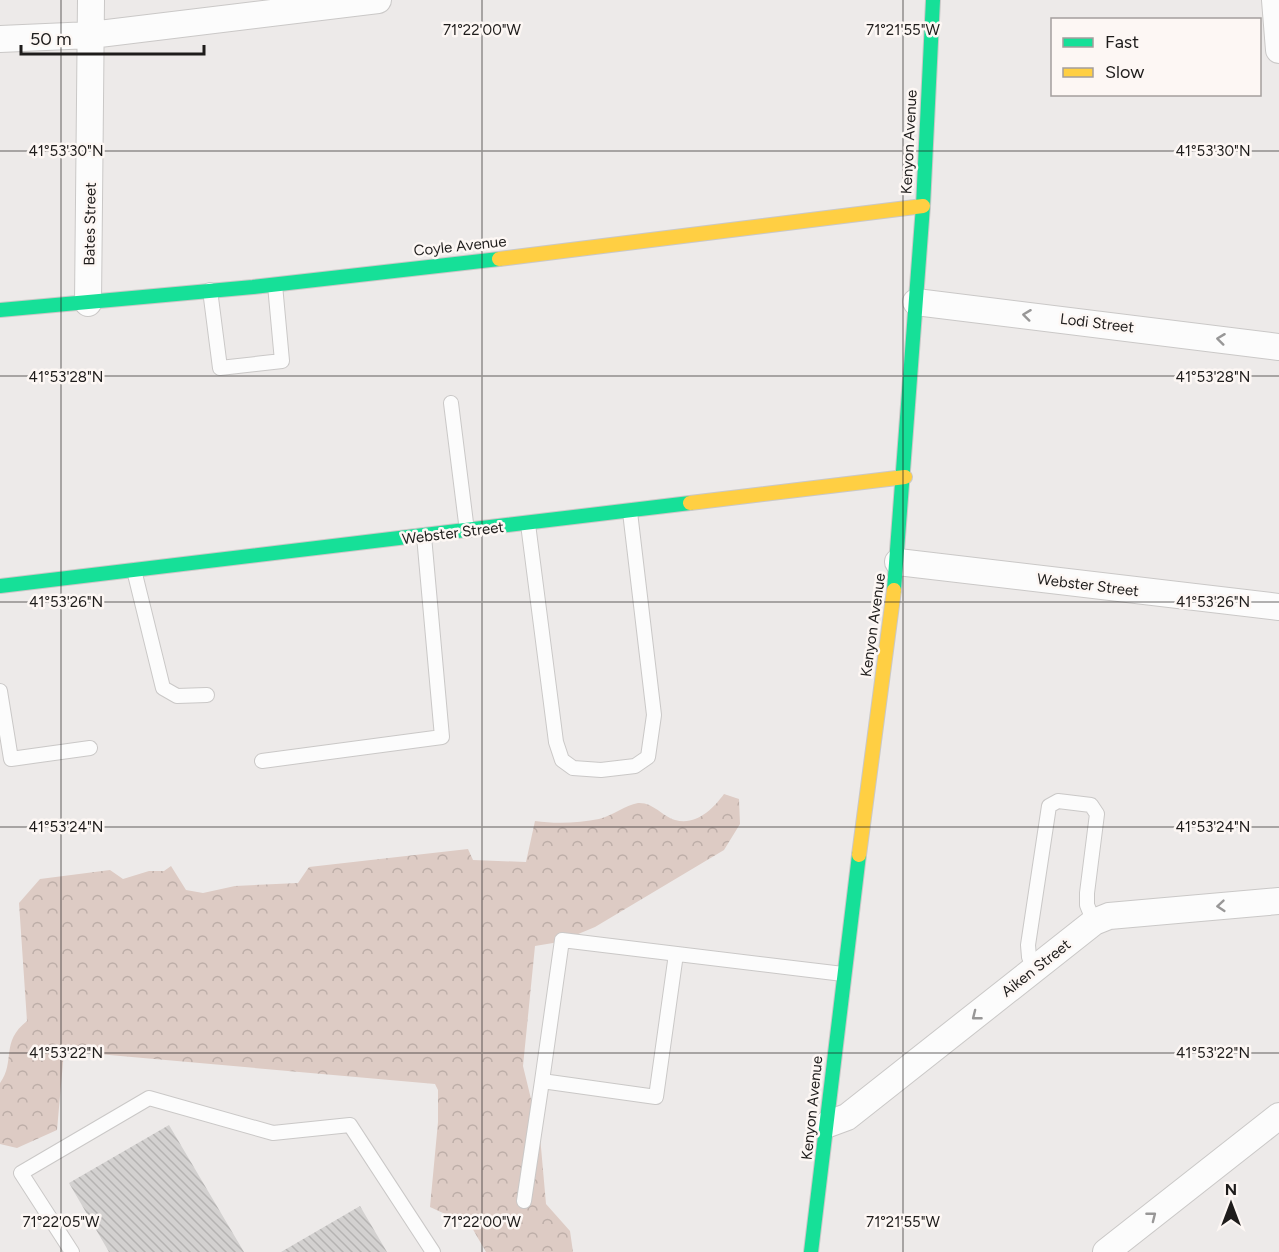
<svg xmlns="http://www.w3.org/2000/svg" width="1279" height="1252" viewBox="0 0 1279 1252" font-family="Figtree,sans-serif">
  <defs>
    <pattern id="forest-crowns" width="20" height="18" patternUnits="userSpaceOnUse" patternTransform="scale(1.5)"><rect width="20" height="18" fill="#ddcbc4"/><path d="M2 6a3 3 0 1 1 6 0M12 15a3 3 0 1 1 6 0" fill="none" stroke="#bdaea8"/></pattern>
    <pattern id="building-back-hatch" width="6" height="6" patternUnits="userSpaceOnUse" patternTransform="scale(1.5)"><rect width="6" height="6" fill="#d3d1d0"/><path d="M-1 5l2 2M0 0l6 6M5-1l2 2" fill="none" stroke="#b5b3b2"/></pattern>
  </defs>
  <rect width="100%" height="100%" fill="#edeae9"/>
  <path fill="url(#forest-crowns)" d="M724,794L739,799L740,824L724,850L595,927L559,942L535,946L523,1066L540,1136L546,1204L570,1231L573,1252H486L471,1226L430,1207L438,1122V1090L435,1084L64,1051L57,1130L17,1148L0,1144V1083C16,1061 0,1042 27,1021L19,903L40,879L110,870L123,879L149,871H164L171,866L186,890L203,893L235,886L298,883L309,867L468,849L473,860L526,862L535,821C555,824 580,823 599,819C612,816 625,805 638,803C653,802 662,816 675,820C696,826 713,809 724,794Z"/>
  <path fill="url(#building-back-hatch)" d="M169,1125L244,1252H109L69,1183Z
    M360,1206L387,1252H281Z"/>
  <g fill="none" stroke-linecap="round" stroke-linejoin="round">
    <defs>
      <path id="lane" d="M210,290L220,368L282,361L275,285
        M451,403L467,531
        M528,524L556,742L562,760L573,768L601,770L635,766L648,757L654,715L630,512
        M134,570L163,688L177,696L207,695
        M0,691L11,759L90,748
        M262,761L442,737L424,536
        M676,954L656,1097L542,1081L562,940L843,974
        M1034,970L1029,957L1028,945L1049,806L1058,801L1091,805L1097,814L1087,893V905L1094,922
        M524,1201L542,1081
        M72,1252L21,1173L149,1098L273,1133L350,1125L433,1252"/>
      <path id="street" d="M1275,0L1279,50
        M0,39L91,35L378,0
        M916,302L1279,347
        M88,303L91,0
        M898,562L1279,607
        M828,1124L847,1117L1094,922L1109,916L1279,901
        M1106,1252L1279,1116"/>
      <path id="fast" d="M0,310L253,287L499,259
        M0,586L690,503
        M894,590L923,206L933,0
        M811,1252L859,855"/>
      <path id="slow" d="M499,259L923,206
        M690,503L905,477
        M859,855L894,590"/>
    </defs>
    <use href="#lane" stroke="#cac8c7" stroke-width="16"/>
    <use href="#street" stroke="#cac8c7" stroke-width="28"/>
    <use href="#fast" stroke="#cac8c7" stroke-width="16"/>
    <use href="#slow" stroke="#cac8c7" stroke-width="16"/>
    <use href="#lane" stroke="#fcfcfc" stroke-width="14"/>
    <use href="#street" stroke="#fcfcfc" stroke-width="26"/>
    <use href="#fast" stroke="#16e098" stroke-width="14"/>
    <use href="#slow" stroke="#ffcf43" stroke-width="14"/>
  </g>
  <defs><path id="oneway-chevron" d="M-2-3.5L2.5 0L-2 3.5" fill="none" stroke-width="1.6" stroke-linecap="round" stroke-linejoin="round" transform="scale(1.5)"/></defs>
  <g stroke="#989797">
    <use href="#oneway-chevron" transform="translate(1027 315) rotate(-173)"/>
    <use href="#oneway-chevron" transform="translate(1221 339) rotate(-173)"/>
    <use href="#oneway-chevron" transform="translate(1221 906) rotate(175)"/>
    <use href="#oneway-chevron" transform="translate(976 1016) rotate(142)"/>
    <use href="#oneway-chevron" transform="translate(1152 1216) rotate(-38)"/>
  </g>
  <path fill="none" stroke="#1e1c1b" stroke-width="1.5" stroke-opacity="0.45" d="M61,0V1252M482,0V1252M903,0V1252M0,151H1279M0,376H1279M0,602H1279M0,827H1279M0,1053H1279"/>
  <g text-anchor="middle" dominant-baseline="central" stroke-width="5" stroke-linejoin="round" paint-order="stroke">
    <g font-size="15" fill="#1e1c1b" stroke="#fdf7f4">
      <text transform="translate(909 142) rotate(-87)">Kenyon Avenue</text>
      <text transform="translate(90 224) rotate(-89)">Bates Street</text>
      <text transform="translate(460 246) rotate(-6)">Coyle Avenue</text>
      <text transform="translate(1097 323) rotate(7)">Lodi Street</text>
      <text transform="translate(453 533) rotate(-7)">Webster Street</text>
      <text transform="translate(1088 585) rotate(7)">Webster Street</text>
      <text transform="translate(873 625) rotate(-82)">Kenyon Avenue</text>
      <text transform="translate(1036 968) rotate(-38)">Aiken Street</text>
      <text transform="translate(812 1108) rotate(-84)">Kenyon Avenue</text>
    </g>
  </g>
  <g font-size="15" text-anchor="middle" fill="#1e1c1b" stroke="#fdf7f4" stroke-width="5" stroke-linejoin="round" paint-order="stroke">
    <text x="482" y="35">71°22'00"W</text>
    <text x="903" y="35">71°21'55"W</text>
    <text x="66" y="156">41°53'30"N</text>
    <text x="1213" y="156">41°53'30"N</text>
    <text x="66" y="382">41°53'28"N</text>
    <text x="1213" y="382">41°53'28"N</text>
    <text x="66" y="607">41°53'26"N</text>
    <text x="1213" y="607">41°53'26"N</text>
    <text x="66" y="832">41°53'24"N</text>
    <text x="1213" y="832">41°53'24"N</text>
    <text x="66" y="1058">41°53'22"N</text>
    <text x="1213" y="1058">41°53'22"N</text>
    <text x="61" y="1227">71°22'05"W</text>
    <text x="482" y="1227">71°22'00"W</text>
    <text x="903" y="1227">71°21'55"W</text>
  </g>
  <rect x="1051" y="18" width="210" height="78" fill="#fdf7f4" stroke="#a49f9d" stroke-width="1.5"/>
  <rect x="1063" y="38" width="30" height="9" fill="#16e098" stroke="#a49f9d" stroke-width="1.5"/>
  <text x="1105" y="48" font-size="18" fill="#1e1c1b">Fast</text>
  <rect x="1063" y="68" width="30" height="9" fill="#ffcf43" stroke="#a49f9d" stroke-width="1.5"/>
  <text x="1105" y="78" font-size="18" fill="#1e1c1b">Slow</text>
  <g transform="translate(1231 1204)" stroke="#fdf7f4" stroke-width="4.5" paint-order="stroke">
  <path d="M0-4.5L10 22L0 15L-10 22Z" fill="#1e1c1b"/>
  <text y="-9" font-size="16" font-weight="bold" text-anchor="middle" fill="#1e1c1b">N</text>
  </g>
  <path d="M21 45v9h183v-9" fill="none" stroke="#1e1c1b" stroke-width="3"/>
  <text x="30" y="45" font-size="18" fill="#1e1c1b" stroke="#fdf7f4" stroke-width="4.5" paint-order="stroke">50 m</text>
</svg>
